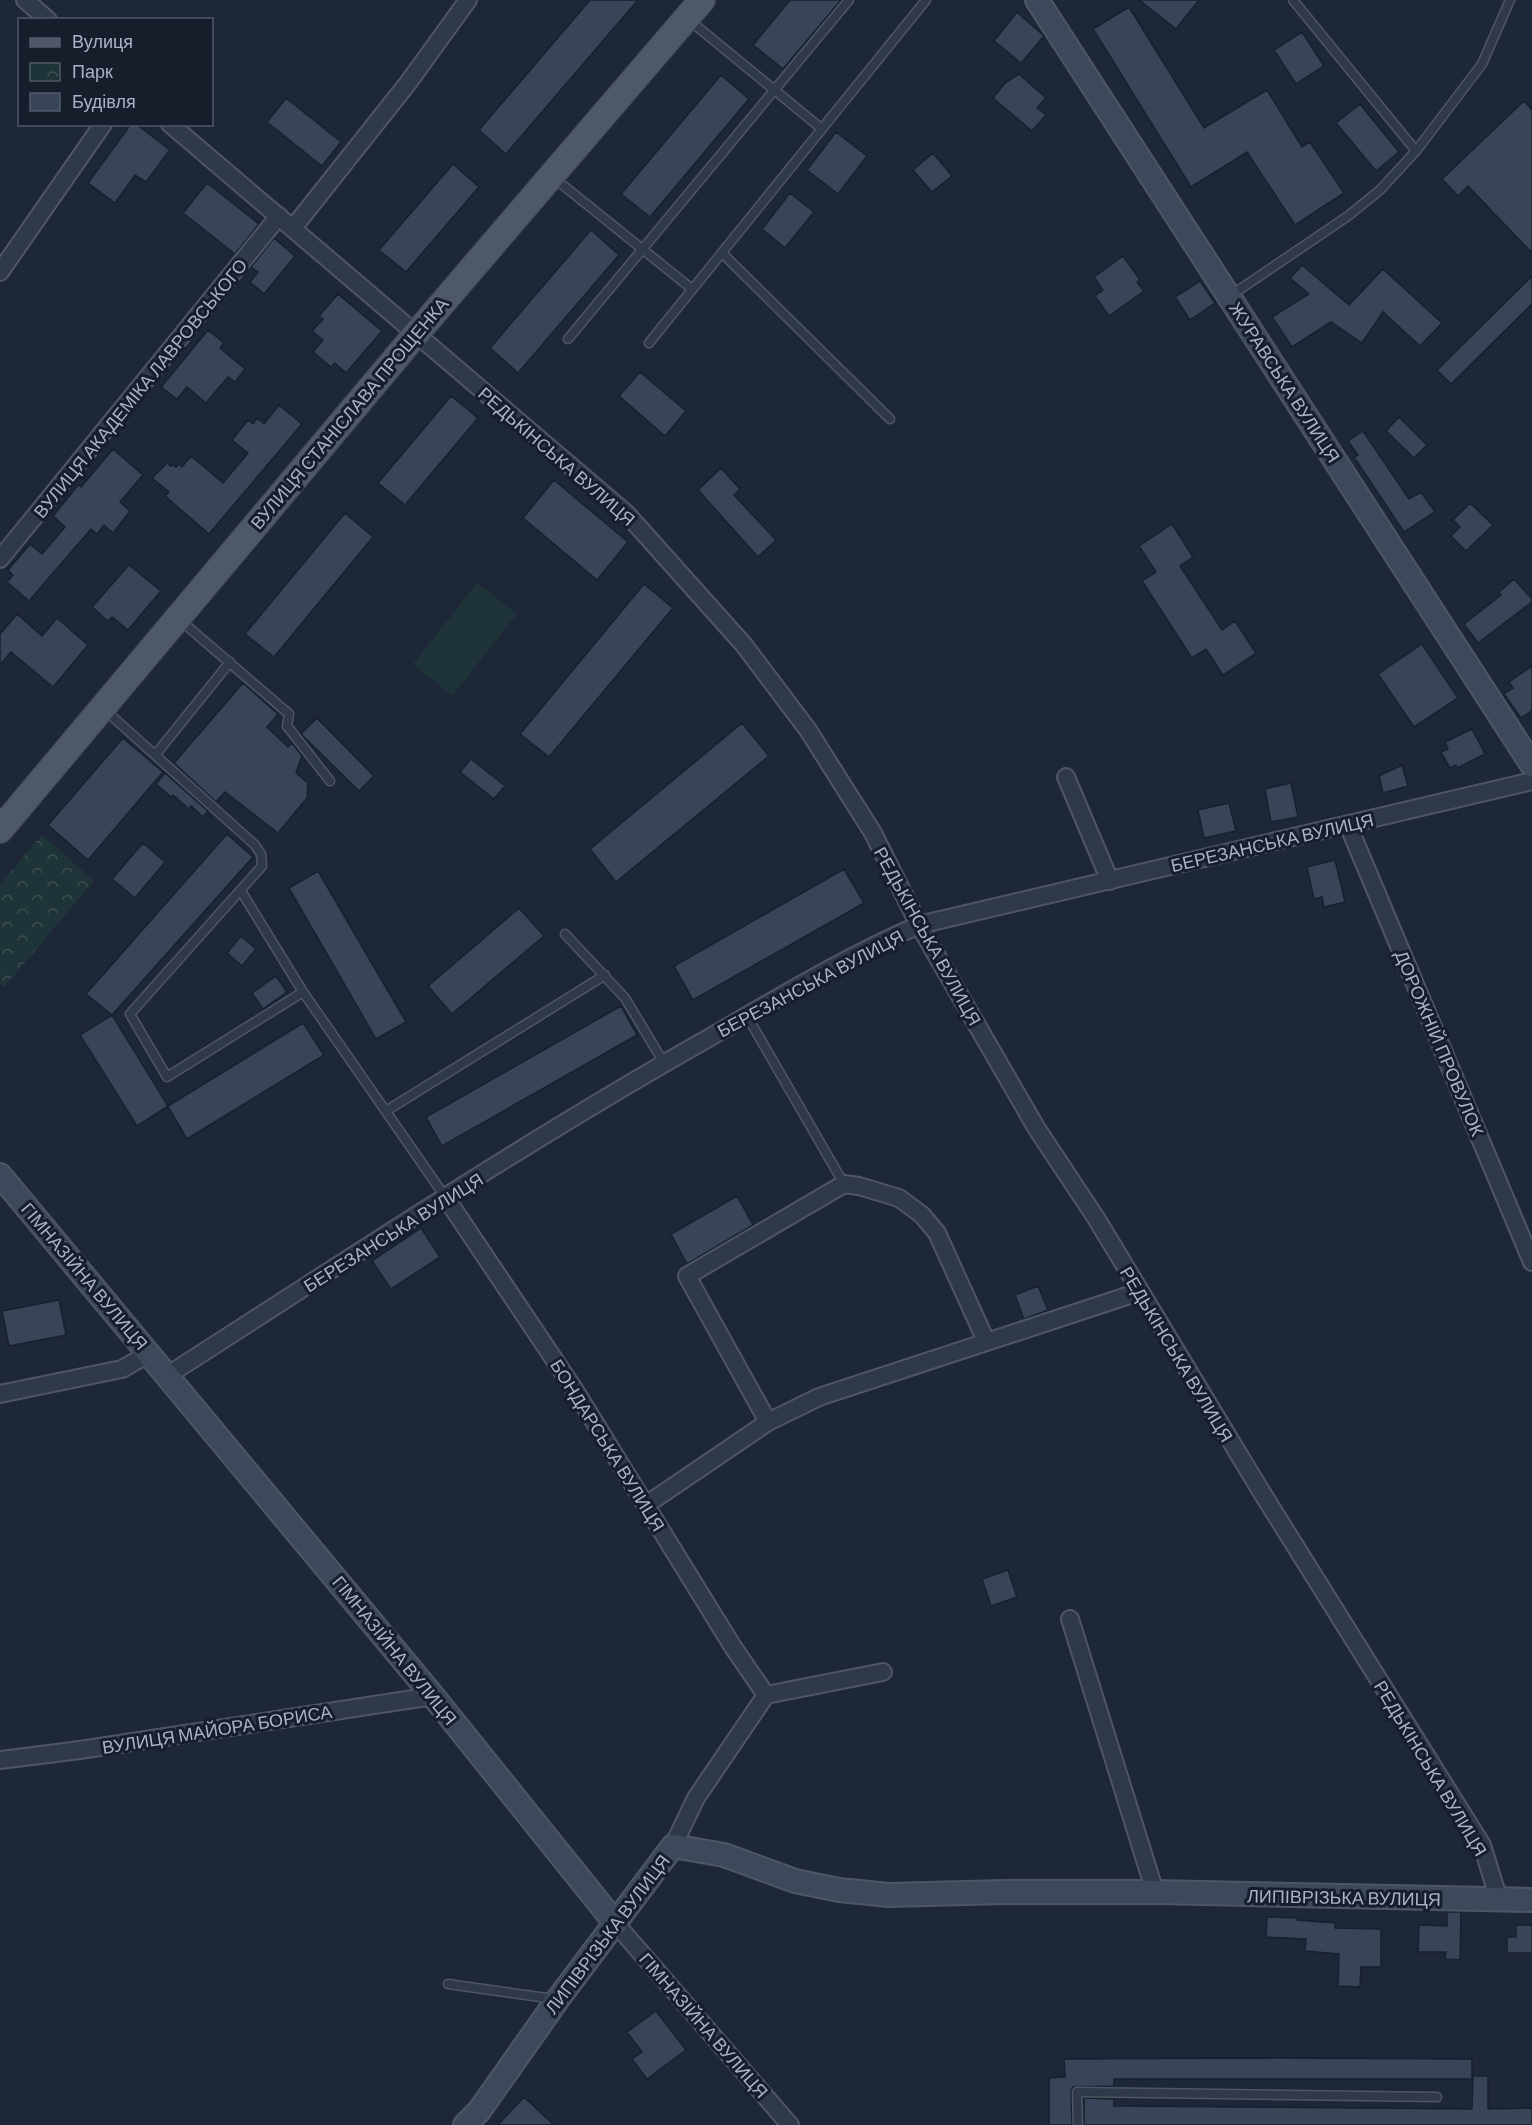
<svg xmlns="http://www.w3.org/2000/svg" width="1532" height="2125" viewBox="0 0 1532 2125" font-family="Barlow,sans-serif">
  <defs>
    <pattern id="park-crowns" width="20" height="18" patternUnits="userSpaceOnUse" patternTransform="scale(1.5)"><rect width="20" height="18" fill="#1f3438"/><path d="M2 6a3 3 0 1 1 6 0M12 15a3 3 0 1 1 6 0" fill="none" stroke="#3d4f53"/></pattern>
  </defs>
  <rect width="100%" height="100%" fill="#1d2737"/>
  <path fill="#1f3438" d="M477,583L517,614L452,696L413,664Z"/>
  <path fill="url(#park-crowns)" d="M42,835L94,881L4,987L0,984V884Z"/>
  <path fill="#384558" stroke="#18202e" stroke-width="1.5" d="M590,0H638L506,154L479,130Z
    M790,0H841L783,69L753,45Z
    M1139,0H1199L1176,29Z
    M1129,7L1204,128L1267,90L1302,147L1310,142L1344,193L1295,225L1247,152L1191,187L1093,29Z
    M1017,12L1044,36L1021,63L994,41Z
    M1302,32L1324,66L1296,84L1274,50Z
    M1019,74L1046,98L1037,108L1046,115L1032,131L993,98L1005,83Z
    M721,75L749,99L650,217L621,194Z
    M286,98L341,142L322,166L267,122Z
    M1524,101L1532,110V253L1468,186L1458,196L1442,179Z
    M1360,104L1399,152L1376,171L1336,123Z
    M131,124H136L170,150L146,182L135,175L115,203L88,183Z
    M836,132L867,156L838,194L807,170Z
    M933,153L952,176L932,192L913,170Z
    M453,164L479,187L406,272L379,250Z
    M207,183L259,224L235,254L183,213Z
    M790,193L814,212L785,248L762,229Z
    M591,230L619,255L518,373L490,348Z
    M274,238L295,256L264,294L250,282L258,272L251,267Z
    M1123,256L1140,280L1137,282L1144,291L1109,316L1095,296L1103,290L1094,277Z
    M1302,265L1349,305L1383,269L1442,323L1420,346L1383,312L1362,343L1331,322L1292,347L1272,317L1309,294L1290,278Z
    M1532,276V304L1451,384L1437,370Z
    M1200,281L1215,303L1190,320L1175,297Z
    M338,294L382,331L346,373L335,363L331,367L313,352L323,340L312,331L323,319L319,316Z
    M208,330L224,343L220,348L245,369L235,382L228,377L206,403L187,387L177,399L161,387Z
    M640,372L686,411L665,436L619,396Z
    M451,396L478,418L405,505L378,483Z
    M279,405L302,424L209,534L165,496L169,492L152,478L167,463L171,466L173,465L176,467L179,464L182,467L191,456L223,483L248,453L232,440L248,420L253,424L257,418L264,424Z
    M1399,417L1427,445L1414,458L1386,431Z
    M1363,431L1409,499L1421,492L1435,512L1404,532L1354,457L1358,455L1348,441Z
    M113,449L143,475L120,502L130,511L113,533L104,525L97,534L91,529L29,601L7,582L13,575L8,570L30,544L42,554L65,527L53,516L79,484L81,487Z
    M721,468L740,489L734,495L776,540L758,557L698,490Z
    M554,480L628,542L597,580L523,518Z
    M1470,503L1493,525L1466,551L1451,536L1460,527L1453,520Z
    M345,513L373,537L274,657L245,634Z
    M1172,524L1193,557L1180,566L1222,630L1235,621L1256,653L1223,675L1206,649L1192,658L1142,581L1156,572L1139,546Z
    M129,565L161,591L128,630L112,617L108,621L92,607Z
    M1514,579L1532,599V602L1478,643L1464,624L1501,595L1499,592Z
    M644,584L673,608L549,757L520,734Z
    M17,614L42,636L57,618L88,645L53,687L11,652L0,665V634Z
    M1422,644L1458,698L1414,727L1378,674Z
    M1532,666V711L1521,718L1504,694L1513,688L1509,682Z
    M243,683L278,714L267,727L288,747L292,743L302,756L296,773L308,783L307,798L278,833L225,792L216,802L174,763Z
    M317,718L374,776L359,791L301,734Z
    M742,723L769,756L616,882L590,849Z
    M1472,729L1485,754L1457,768L1456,765L1450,768L1441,752L1448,749L1445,742Z
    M123,738L163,772L88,860L48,825Z
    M471,759L505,786L494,799L460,772Z
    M1402,765L1408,786L1383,793L1379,776Z
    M165,773L208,811L203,817L191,806L189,809L173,795L171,797L156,784Z
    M1291,783L1298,817L1271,822L1265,789Z
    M1229,803L1236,831L1204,838L1198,810Z
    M227,834L253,857L112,1015L86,994Z
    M143,843L165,862L135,898L112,879Z
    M1335,860L1345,902L1324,907L1322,897L1314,899L1307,867Z
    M844,869L864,903L693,1000L674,966Z
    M318,871L406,1022L376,1039L289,888Z
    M519,908L544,936L452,1014L428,986Z
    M241,936L256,949L242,966L227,953Z
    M276,976L287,992L263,1009L252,993Z
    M621,1006L637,1035L442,1146L426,1117Z
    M112,1015L168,1106L137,1126L80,1035Z
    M303,1023L324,1055L187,1139L168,1106Z
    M737,1196L753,1225L687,1264L671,1234Z
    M421,1228L440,1257L391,1289L372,1261Z
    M1038,1286L1048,1310L1024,1319L1015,1295Z
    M59,1300L66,1335L9,1346L2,1311Z
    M1008,1570L1017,1597L991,1606L982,1579Z
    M1447,1912H1461L1460,1960L1445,1959L1446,1952H1418L1419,1925L1447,1926Z
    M1267,1917L1297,1918V1920L1335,1923V1928L1381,1929V1967H1361L1360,1987L1338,1986L1339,1954L1305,1951L1306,1939L1266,1937Z
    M1516,1925H1532V1953H1507V1937H1516Z
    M656,2011L686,2050L647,2079L632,2059L642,2052L627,2032Z
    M1242,2058L1472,2059V2079H1114V2086L1073,2087L1071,2092L1072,2125H1049V2078L1065,2077L1064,2059Z
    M1473,2076H1488V2109L1532,2108V2125H1084V2098L1114,2099V2106L1472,2109Z
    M524,2097L554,2125H498Z"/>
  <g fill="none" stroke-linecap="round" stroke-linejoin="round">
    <defs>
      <path id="lane" d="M1293,0L1416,151
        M689,20L822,129
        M554,178L692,289
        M722,253L890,419
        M1230,296L1348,216L1380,190L1416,151L1482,64L1510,0
        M568,339L849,0
        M649,343L926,0
        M180,620L289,714L287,726L330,781
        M105,710L255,845L261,854L262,866L130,1014L167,1077L303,992
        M156,754L230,662
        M241,891L303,992L446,1198
        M565,934L625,998L664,1063
        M747,1016L844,1184
        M386,1111L605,975
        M448,1984L554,1999
        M1078,2125L1077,2092L1437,2097"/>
      <path id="street" d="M25,0L48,20
        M170,124L626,513L744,645L808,730L873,833L919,925L1037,1129L1096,1218L1264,1496L1482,1845L1499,1900
        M293,228L408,83L468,0
        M0,272L103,124
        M0,559L279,216
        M1066,777L1110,881
        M1348,825L1532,1262
        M446,1198L574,1389L733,1647L766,1695
        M168,1375C346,1261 523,1143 707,1039C776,999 845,957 919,925L1532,781
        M0,1394L122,1369L150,1353
        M768,1422L687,1276L844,1184L859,1186L899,1198L922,1215L937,1233L986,1341
        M646,1505L768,1422L819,1397L1139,1292
        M1070,1619L1155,1892
        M0,1760L80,1750L433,1696
        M673,1846L696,1798L766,1695L883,1672
        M616,1924L790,2125"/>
      <path id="secondary" d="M1037,0L1532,765
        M0,1175L433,1696L616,1924
        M465,2125L479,2111L558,1999L673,1846L724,1855L795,1881L839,1890L889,1895L1005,1892H1155L1532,1900"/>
      <path id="primary" d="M0,830L416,334L702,0"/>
    </defs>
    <use href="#lane" stroke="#4e5666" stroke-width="11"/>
    <use href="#street" stroke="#4e5666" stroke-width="20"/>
    <use href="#secondary" stroke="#4e5666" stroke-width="26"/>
    <use href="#primary" stroke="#3a4251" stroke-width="28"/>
    <use href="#lane" stroke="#303948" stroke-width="8"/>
    <use href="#street" stroke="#303948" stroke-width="16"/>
    <use href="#secondary" stroke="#3e485b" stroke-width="22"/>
    <use href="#primary" stroke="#4e5868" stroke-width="26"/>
  </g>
  <g text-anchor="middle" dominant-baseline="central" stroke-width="6" stroke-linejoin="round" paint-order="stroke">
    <g font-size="18" fill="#aab3c5" stroke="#161e2c">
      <text transform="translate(1285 382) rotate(57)">ЖУРАВСЬКА ВУЛИЦЯ</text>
      <text transform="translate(140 388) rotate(-51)">ВУЛИЦЯ АКАДЕМІКА ЛАВРОВСЬКОГО</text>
      <text transform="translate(349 413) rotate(-50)">ВУЛИЦЯ СТАНІСЛАВА ПРОЩЕНКА</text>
      <text transform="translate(557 456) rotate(41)">РЕДЬКІНСЬКА ВУЛИЦЯ</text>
      <text transform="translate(1272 842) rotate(-13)">БЕРЕЗАНСЬКА ВУЛИЦЯ</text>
      <text transform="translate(928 936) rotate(61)">РЕДЬКІНСЬКА ВУЛИЦЯ</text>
      <text transform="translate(810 983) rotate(-28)">БЕРЕЗАНСЬКА ВУЛИЦЯ</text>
      <text transform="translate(1440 1043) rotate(67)">ДОРОЖНІЙ ПРОВУЛОК</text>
      <text transform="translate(393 1232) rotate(-32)">БЕРЕЗАНСЬКА ВУЛИЦЯ</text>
      <text transform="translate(85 1276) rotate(50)">ГІМНАЗІЙНА ВУЛИЦЯ</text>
      <text transform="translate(1177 1354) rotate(59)">РЕДЬКІНСЬКА ВУЛИЦЯ</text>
      <text transform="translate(608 1445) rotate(58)">БОНДАРСЬКА ВУЛИЦЯ</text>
      <text transform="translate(395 1650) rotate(51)">ГІМНАЗІЙНА ВУЛИЦЯ</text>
      <text transform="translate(217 1729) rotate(-9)">ВУЛИЦЯ МАЙОРА БОРИСА</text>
      <text transform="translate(1431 1768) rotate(59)">РЕДЬКІНСЬКА ВУЛИЦЯ</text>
      <text transform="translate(1344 1897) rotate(1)">ЛИПІВРІЗЬКА ВУЛИЦЯ</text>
      <text transform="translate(607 1934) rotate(-53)">ЛИПІВРІЗЬКА ВУЛИЦЯ</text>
      <text transform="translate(704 2025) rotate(49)">ГІМНАЗІЙНА ВУЛИЦЯ</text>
    </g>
  </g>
  <rect x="18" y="18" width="195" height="108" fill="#161e2c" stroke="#515a69" stroke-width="1.5"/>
  <rect x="30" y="38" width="30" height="9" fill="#4e5868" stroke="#515a69" stroke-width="1.5"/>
  <text x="72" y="48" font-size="18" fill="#aab3c5">Вулиця</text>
  <rect x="30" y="63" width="30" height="18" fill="url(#park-crowns)" stroke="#515a69" stroke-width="1.5"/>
  <text x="72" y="78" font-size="18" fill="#aab3c5">Парк</text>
  <rect x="30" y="93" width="30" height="18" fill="#384558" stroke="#515a69" stroke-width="1.5"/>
  <text x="72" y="108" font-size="18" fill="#aab3c5">Будівля</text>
</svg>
